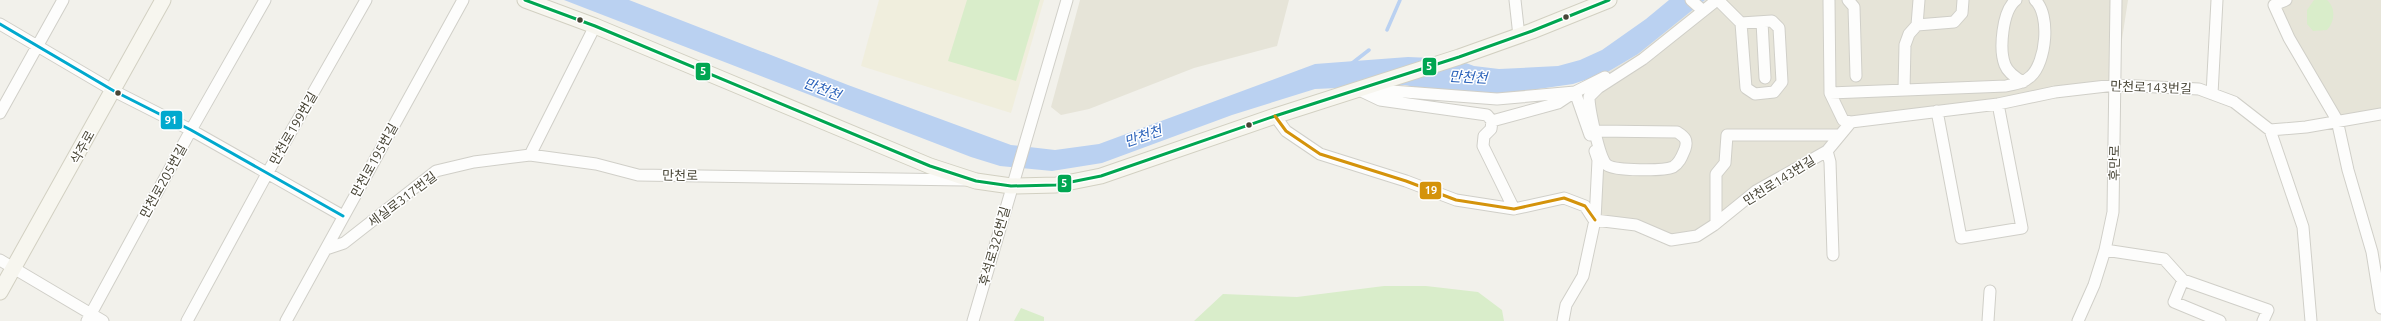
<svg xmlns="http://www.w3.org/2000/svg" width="2381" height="321" viewBox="0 0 2381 321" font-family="Ubuntu,'Noto Sans KR',sans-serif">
  <rect width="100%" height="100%" fill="#f2f1eb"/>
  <path fill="#e6e4d8" d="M1080,0H1289L1277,46L1194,68L1089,109L1061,115L1051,107Z
    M1705,0H2128L2115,85L1851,122L1827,151L1802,166L1709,229L1665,238L1595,220L1598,160L1575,92L1638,54Z
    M2286,0H2381V114L2337,120L2274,5Z"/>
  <path fill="#f0eedd" d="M879,0H1044L1011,113L861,66Z"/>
  <path fill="#d9edca" d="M967,0H1040L1016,81L948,61Z
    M2314,0H2327C2336,8 2335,21 2327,30L2313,31L2307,24V10Z
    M1384,286H1426L1478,292L1502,310L1504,321H1194L1223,294L1297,297Z
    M1021,308L1044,317V321H1014Z"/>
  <path fill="#bad1f1" d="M564,0H629L848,85L1011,145L1055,150L1099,144L1315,64L1408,57L1455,59L1474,66L1499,69L1558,66L1580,60L1602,50L1646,19L1669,0H1705L1638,54L1606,73L1573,84L1496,95L1433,91L1405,85L1315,89L1232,115L1102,163L1052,171L1000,166L971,157Z"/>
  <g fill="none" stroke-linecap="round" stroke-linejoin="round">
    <path stroke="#bad1f1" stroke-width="3.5" d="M1387,30L1400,0
      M1351,64L1369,50"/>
    <defs>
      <path id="street" d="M1515,0L1519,36
        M1691,0L1701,9
        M1718,0L1741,23L1746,88L1755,94L1774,92L1782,82L1779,28L1772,21L1741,23
        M1848,0L1854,7L1856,76
        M2016,0C2002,11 1999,50 2005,65C2008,73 2016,78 2023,82
        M2286,0L2274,5L2289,38L2337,120L2348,170L2372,252L2381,308
        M1829,1L1830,93L1843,120L1851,122
        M1762,22L1765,78
        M0,24L114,91L191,130L343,216
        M1917,25L1954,22L1962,13L1963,0
        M1365,89L1497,99L1575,92
        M1359,90L1380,100L1487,115L1492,121L1491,129L1484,136L1483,146L1514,209
        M1904,90L1905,45L1909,34L1917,25L1919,0
        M1830,93L2006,86C2015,84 2024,83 2031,76C2046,62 2051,15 2035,0
        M2212,94L2217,0
        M1937,111L1961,238L2022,228L1998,104
        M0,113L63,0
        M1275,116L1286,131L1320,154L1406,181L1456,200L1514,209L1564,198L1585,206L1594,220
        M1492,121L1558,103L1573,93
        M2270,130L2303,227L2311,321
        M1596,131L1677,132C1685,137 1688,140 1685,149C1682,156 1680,163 1673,167C1664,171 1615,171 1607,165C1599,158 1589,108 1589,97L1598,88L1643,59L1717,0
        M1590,135L1575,92L1605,77
        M1827,151L1830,162L1833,255
        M530,155L595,26
        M1595,220L1636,225L1671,240L1697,236L1714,225L1756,191L1827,151L1851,122L1998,104L2055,92L2115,85L2199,89L2234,102L2270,130L2306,127L2381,114
        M1716,223V174L1725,163L1727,135H1839
        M326,249L344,243L436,171L474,162L530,155L596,164L638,175L964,180
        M2105,250L2164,259L2183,280L2268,310L2263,321
        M0,260L103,321
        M2183,280L2174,302L2220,321
        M87,321L191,130L265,0
        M187,321L268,172L366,0
        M286,321L463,0
        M973,321L1067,0
        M1563,321L1566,305L1583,276L1595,220L1598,160L1595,151
        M1988,321L1990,291
        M2078,321L2094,285L2105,250L2113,212L2116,0"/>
      <path id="secondary" d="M525,0L595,26L930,166L976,181L1011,186L1056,185L1101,176L1275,116L1459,57L1532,31L1609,0
        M0,292L163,0"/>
    </defs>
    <use href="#street" stroke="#d0cfc8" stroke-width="13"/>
    <use href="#secondary" stroke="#d2d0c2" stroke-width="17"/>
    <use href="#street" stroke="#fdfdfc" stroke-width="11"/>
    <use href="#secondary" stroke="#f7f6ef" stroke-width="15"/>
    <defs>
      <path id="bus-1" d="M525,0L595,26L930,166L976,181L1011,186L1056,185L1101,176L1275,116L1459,57L1532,31L1609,0"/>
      <path id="bus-2" d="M0,24L114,91L191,130L343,216"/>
      <path id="bus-3" d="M1275,116L1286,131L1320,154L1406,181L1456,200L1514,209L1564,198L1585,206L1595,220"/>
    </defs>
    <use href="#bus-1" stroke="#fff" stroke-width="6"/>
    <use href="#bus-2" stroke="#fff" stroke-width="6"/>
    <use href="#bus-3" stroke="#fff" stroke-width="6"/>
    <use href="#bus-1" stroke="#00a651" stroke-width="3"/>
    <use href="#bus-2" stroke="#00a9ce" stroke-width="3"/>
    <use href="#bus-3" stroke="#d4930b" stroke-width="3"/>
  </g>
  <g fill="#484536" stroke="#fff" stroke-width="1.5">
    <circle cx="1566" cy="17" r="3.5"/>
    <circle cx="580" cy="20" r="3.5"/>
    <circle cx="118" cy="93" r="3.5"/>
    <circle cx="1249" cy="125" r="3.5"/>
  </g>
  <g text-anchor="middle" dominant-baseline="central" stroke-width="3" stroke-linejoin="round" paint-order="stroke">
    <g font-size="13" fill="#484536" stroke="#fff">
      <text transform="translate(2151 87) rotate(2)">만천로143번길</text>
      <text transform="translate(293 128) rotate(-60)">만천로199번길</text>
      <text transform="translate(82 147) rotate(-61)">삭주로</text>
      <text transform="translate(374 160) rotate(-61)">만천로195번길</text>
      <text transform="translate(2114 163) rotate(-89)">후만로</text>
      <text transform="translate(680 175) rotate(1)">만천로</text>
      <text transform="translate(1779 180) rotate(-32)">만천로143번길</text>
      <text transform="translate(163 181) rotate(-61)">만천로205번길</text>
      <text transform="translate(402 199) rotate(-37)">세실로317번길</text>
      <text transform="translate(994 246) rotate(-74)">후석로326번길</text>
    </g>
    <g font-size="14" font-style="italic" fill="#2a62ba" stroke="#fff">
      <text transform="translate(1468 77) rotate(3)">만천천</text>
      <text transform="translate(822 89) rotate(21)">만천천</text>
      <text transform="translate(1143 136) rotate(-19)">만천천</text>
    </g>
  </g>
  <g stroke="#fff" stroke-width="1.5">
    <rect x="1422" y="57" width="15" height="19" rx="4" fill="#00a651"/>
    <rect x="695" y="62" width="16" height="19" rx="4" fill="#00a651"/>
    <rect x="160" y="110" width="23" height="20" rx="4" fill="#00a9ce"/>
    <rect x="1057" y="174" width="15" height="19" rx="4" fill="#00a651"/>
    <rect x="1419" y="181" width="23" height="19" rx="4" fill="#d4930b"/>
  </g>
  <g font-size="11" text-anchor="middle" font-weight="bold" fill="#fff">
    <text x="1429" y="70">5</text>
    <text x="703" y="75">5</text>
    <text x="171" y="124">91</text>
    <text x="1064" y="187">5</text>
    <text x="1431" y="194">19</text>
  </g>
</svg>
